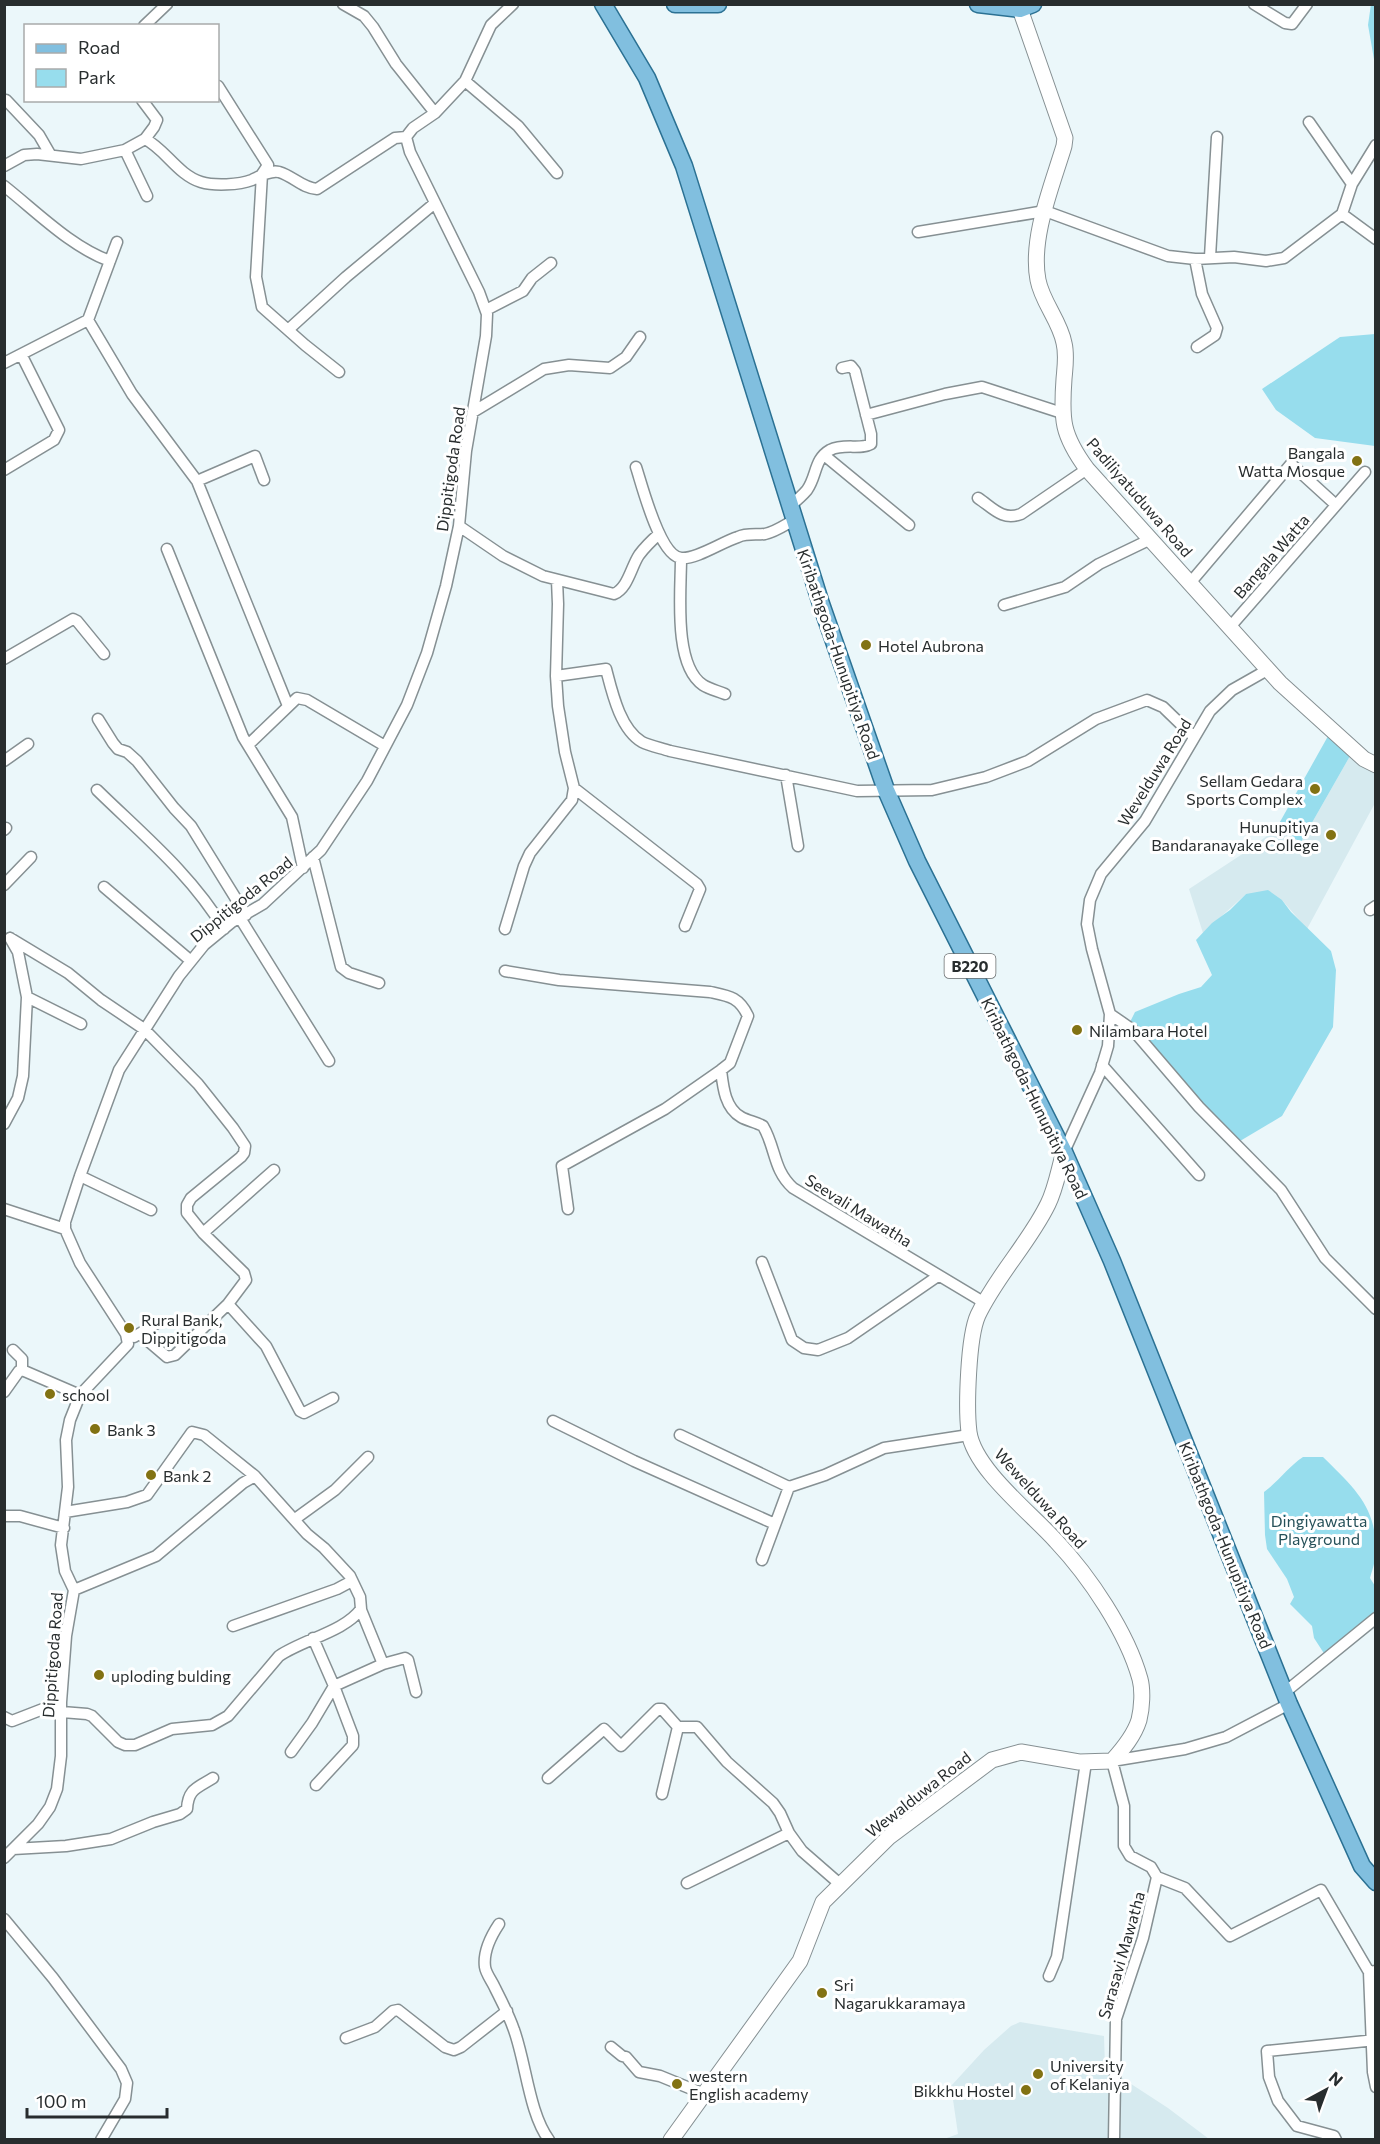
<svg xmlns="http://www.w3.org/2000/svg" width="1380" height="2144" viewBox="0 0 1380 2144" font-family="Commissioner,sans-serif">
  <rect width="100%" height="100%" fill="#ebf7fa"/>
  <path fill="#d6eaef" d="M1354,749L1375,765V803L1307,929L1282,900L1246,894L1203,933L1189,889L1247,851L1276,829L1301,842Z
    M1020,2022L1104,2036L1105,2067L1168,2108L1209,2139L941,2140L958,2134L951,2086L984,2050L1011,2026Z"/>
  <path fill="#97dded" d="M1371,4L1375,5V65L1368,25Z
    M1375,334V446L1315,438L1276,410L1262,389L1340,337Z
    M1332,729L1354,749L1301,842L1276,829Z
    M1268,890L1282,900L1291,912L1331,951L1336,970L1333,1027L1282,1116L1235,1144L1128,1026L1135,1012L1179,994L1201,987L1212,975L1196,940L1212,923L1230,910L1246,894Z
    M1303,1457H1323C1354,1488 1379,1508 1375,1556C1375,1563 1372,1571 1370,1578L1375,1586V1618L1327,1658L1314,1638L1312,1626L1290,1604L1294,1597L1287,1579L1267,1549L1265,1535L1264,1492C1279,1481 1288,1467 1303,1457Z"/>
  <g fill="none" stroke-linecap="round" stroke-linejoin="round">
    <defs>
      <path id="street" d="M343,4L364,16L373,27L396,64L435,113
        M1254,4L1285,23L1292,24L1307,4
        M144,26L167,4
        M465,81L518,126L557,173
        M218,86L268,165L262,174L256,277L262,307L305,345L339,372
        M6,100L39,135L50,154
        M142,100L157,120L154,127L145,139
        M1309,122L1352,184
        M125,150L147,196
        M4,166L24,155L37,154L81,159L125,150L145,139C165,149 178,175 201,182C214,186 239,185 252,180C260,176 270,170 279,172C293,176 302,188 317,189L395,138L406,137
        M4,186C37,212 71,247 110,261
        M1342,214L1352,184L1376,145
        M918,232L1045,211L1168,256L1195,259L1234,257L1266,261L1284,258L1342,214L1376,239
        M117,242L88,320L132,394L197,481L288,706
        M1210,257L1217,137
        M1195,259L1202,294L1217,328L1215,335L1197,347
        M486,310L523,291L532,278L551,263
        M289,329L346,277L435,203
        M4,363L88,320
        M473,412L544,369L569,365L610,368L626,357L640,337
        M866,415L945,394L982,387L1062,413
        M824,455L909,525
        M636,467C642,485 660,558 682,558C697,559 722,542 738,537C746,533 756,535 765,534C775,532 785,525 794,520
        M4,470L54,440L59,430L22,356
        M197,481L255,456L264,480
        M978,498C993,508 1002,521 1021,514L1087,469
        M790,506C796,501 802,496 807,490C817,476 814,459 830,450C844,443 861,450 871,444V434L855,371L851,366L842,368
        M459,526L503,556L543,576L614,594C628,588 631,567 639,555C645,547 651,541 659,534
        M167,549L243,737L292,817L303,868
        M681,558C681,591 673,665 703,685C709,689 718,691 725,694
        M557,580L558,604L556,676L606,669C612,692 620,729 642,742C650,746 661,748 670,751L857,791L932,790L986,777L1028,761L1096,719L1147,700L1163,707L1194,737
        M1190,583L1291,464L1336,505
        M1004,605L1065,587L1099,564L1151,539
        M1230,627L1365,472
        M4,659L73,619L77,621L104,654
        M98,719L113,743L118,749L127,752L137,761L174,808L191,826L246,915
        M248,745L297,698L307,700L385,746
        M4,761L28,744
        M786,775L798,846
        M574,788L697,884L700,889L685,926
        M97,790C142,834 191,874 224,929
        M4,830L6,828
        M313,857L341,967L349,973L379,983
        M4,885L31,857
        M104,887L191,961
        M1370,910L1376,906
        M240,918L329,1061
        M505,929L524,866L530,853L572,800L574,788L565,752L558,706L556,676
        M10,938L68,973L101,1000L144,1029L198,1084L233,1128L245,1146L244,1153L241,1157L191,1198L187,1205V1213L203,1233L244,1273L246,1280L228,1304L175,1355L167,1357L140,1334
        M505,971L559,980L710,992C729,996 739,997 748,1016L730,1063L721,1070
        M27,997L81,1024
        M1110,1014L1133,1030L1199,1107L1281,1190L1325,1258L1376,1309
        M1102,1065L1199,1175
        M4,1124L18,1098L23,1076L27,997L18,952L10,938
        M1064,1152L1100,1073L1108,1046L1110,1014L1092,949L1087,924L1090,900L1101,874L1145,821L1210,711L1232,690L1269,669
        M80,1176L151,1210
        M4,1209L65,1229
        M568,1209L562,1166L665,1109L721,1070C723,1087 725,1108 741,1117C748,1121 756,1122 763,1126C776,1148 773,1170 793,1188L985,1303
        M203,1233L274,1170
        M762,1262L792,1340L804,1348L818,1350L848,1338L938,1276
        M228,1304L266,1346L300,1411L304,1413L333,1398
        M134,1337L157,1323
        M13,1350L22,1359V1370
        M4,1392L19,1371L22,1370L80,1395
        M553,1421L634,1461L775,1524
        M680,1435L789,1487
        M65,1512L127,1502L147,1495L192,1432L204,1435L255,1476
        M4,1516H20L64,1528
        M295,1519L335,1490L368,1457
        M762,1560L789,1487L825,1475L884,1448L969,1435
        M233,1626L337,1589L352,1581
        M383,1664L405,1658L408,1660L416,1692
        M1284,1693L1376,1618
        M62,1712L87,1714L92,1716L118,1742L125,1745H135L172,1729L212,1725L228,1716L279,1656C304,1639 344,1632 361,1609L360,1597L350,1576L324,1548L307,1534L255,1476L243,1483L156,1556L74,1590
        M4,1717L12,1721L61,1702
        M291,1752L312,1723L334,1686L313,1638
        M548,1778L604,1729L621,1746L658,1709H662L678,1727H697L727,1762L773,1803L780,1813L789,1833L802,1851L841,1885
        M316,1785L353,1745V1736L334,1686L383,1664L361,1610
        M662,1794L678,1727
        M13,1849L66,1846L111,1839L153,1822L180,1814L187,1809C188,1789 197,1788 213,1778
        M4,1858L38,1824L50,1807L57,1789L61,1756V1702L66,1636L74,1590L65,1571L61,1545L68,1487L66,1440L70,1420L80,1395L128,1344L126,1334L80,1263L65,1229V1222L80,1176L119,1070L179,976L204,945L232,922L263,904L321,850L367,781L407,705L427,653L446,586L459,526L466,451L486,336L487,314L479,292L410,152L406,137L413,128L435,113L465,81L491,25L513,4
        M1157,1877L1185,1888L1230,1936L1321,1890L1369,1972L1376,1971
        M687,1883L789,1833
        M4,1919L53,1978L121,2069L127,2083L125,2099L101,2140
        M499,1924C491,1936 483,1952 485,1967C486,1974 492,1981 495,1988C502,2002 509,2015 514,2030C526,2063 529,2113 549,2140
        M1369,1972L1373,2072L1376,2087
        M1049,1976L1057,1957L1086,1762
        M346,2038L375,2027L393,2011L398,2010L445,2047L454,2050L461,2047L507,2011
        M611,2047L622,2056L626,2057L639,2072L660,2076L704,2094
        M1114,2140L1116,2019L1143,1938L1157,1877L1151,1867L1130,1856L1124,1846V1806L1112,1761L1185,1749L1226,1737L1289,1704
        M1336,2140L1334,2136L1297,2126L1278,2101L1269,2077L1267,2051L1376,2040"/>
      <path id="secondary" d="M1020,9L1065,138L1064,146C1052,186 1030,238 1038,280C1042,302 1060,321 1064,343C1067,355 1065,367 1064,379C1061,420 1062,435 1087,469L1280,683L1364,759L1376,765
        M671,2140L800,1961L823,1902L889,1837L992,1760L1021,1752L1079,1762L1112,1761C1123,1749 1134,1736 1139,1720C1142,1708 1143,1690 1140,1679C1127,1632 1089,1576 1056,1541C1031,1513 974,1469 969,1432C966,1408 968,1337 978,1315C997,1275 1029,1243 1048,1204C1056,1188 1059,1168 1064,1152"/>
      <path id="primary" d="M603,4L647,78L684,166L821,604L886,790L917,861L1064,1152L1112,1261L1289,1704L1362,1866L1376,1882
        M675,4H718
        M978,4L1020,9L1033,4"/>
    </defs>
    <use href="#street" stroke="#869093" stroke-width="13"/>
    <use href="#secondary" stroke="#869093" stroke-width="17"/>
    <use href="#primary" stroke="#2b7193" stroke-width="19"/>
    <use href="#street" stroke="#fff" stroke-width="10"/>
    <use href="#secondary" stroke="#fff" stroke-width="15"/>
    <use href="#primary" stroke="#81bfdf" stroke-width="16"/>
  </g>
  <g fill="#827213" stroke="#fff" stroke-width="2">
    <circle cx="1357" cy="461" r="6"/>
    <circle cx="866" cy="645" r="6"/>
    <circle cx="1315" cy="789" r="6"/>
    <circle cx="1331" cy="835" r="6"/>
    <circle cx="1077" cy="1030" r="6"/>
    <circle cx="129" cy="1328" r="6"/>
    <circle cx="50" cy="1394" r="6"/>
    <circle cx="95" cy="1429" r="6"/>
    <circle cx="151" cy="1475" r="6"/>
    <circle cx="99" cy="1675" r="6"/>
    <circle cx="822" cy="1993" r="6"/>
    <circle cx="1038" cy="2074" r="6"/>
    <circle cx="677" cy="2084" r="6"/>
    <circle cx="1026" cy="2090" r="6"/>
  </g>
  <g text-anchor="middle" dominant-baseline="central" stroke-width="6" stroke-linejoin="round" paint-order="stroke">
    <rect fill="#fff" stroke="#686c6d" stroke-width="1.5" x="944.5" y="954" width="51" height="24" rx="4.5"/>
    <g font-size="15" font-weight="bold" fill="#282d2e">
      <text x="970" y="966">B220</text>
    </g>
    <g font-size="16" fill="#282d2e" stroke="#fff" text-anchor="start">
      <text x="1345" y="452" text-anchor="end">Bangala<tspan x="1345" dy="18">Watta Mosque</tspan></text>
      <text x="878" y="645">Hotel Aubrona</text>
      <text x="1303" y="780" text-anchor="end">Sellam Gedara<tspan x="1303" dy="18">Sports Complex</tspan></text>
      <text x="1319" y="826" text-anchor="end">Hunupitiya<tspan x="1319" dy="18">Bandaranayake College</tspan></text>
      <text x="1089" y="1030">Nilambara Hotel</text>
      <text x="141" y="1319">Rural Bank,<tspan x="141" dy="18">Dippitigoda</tspan></text>
      <text x="62" y="1394">school</text>
      <text x="107" y="1429">Bank 3</text>
      <text x="163" y="1475">Bank 2</text>
      <text x="111" y="1675">uploding bulding</text>
      <text x="834" y="1984">Sri<tspan x="834" dy="18">Nagarukkaramaya</tspan></text>
      <text x="1050" y="2065">University<tspan x="1050" dy="18">of Kelaniya</tspan></text>
      <text x="689" y="2075">western<tspan x="689" dy="18">English academy</tspan></text>
      <text x="1014" y="2090" text-anchor="end">Bikkhu Hostel</text>
    </g>
    <g font-size="16" fill="#282d2e" stroke="#fff">
      <text transform="translate(450 469) rotate(-82)">Dippitigoda Road</text>
      <text transform="translate(1140 497) rotate(49)">Padiliyatuduwa Road</text>
      <text transform="translate(1271 556) rotate(-49)">Bangala Watta</text>
      <text transform="translate(839 654) rotate(71)">Kiribathgoda-Hunupitiya Road</text>
      <text transform="translate(1154 772) rotate(-58)">Wevelduwa Road</text>
      <text transform="translate(241 899) rotate(-39)">Dippitigoda Road</text>
      <text transform="translate(1035 1098) rotate(64)">Kiribathgoda-Hunupitiya Road</text>
      <text transform="translate(859 1210) rotate(32)">Seevali Mawatha</text>
      <text transform="translate(1041 1498) rotate(48)">Wewelduwa Road</text>
      <text transform="translate(1226 1545) rotate(68)">Kiribathgoda-Hunupitiya Road</text>
      <text transform="translate(52 1655) rotate(-86)">Dippitigoda Road</text>
      <text transform="translate(918 1794) rotate(-38)">Wewalduwa Road</text>
      <text transform="translate(1121 1955) rotate(-74)">Sarasavi Mawatha</text>
    </g>
    <g font-size="16" fill="#255059" stroke="#fff">
      <text x="1319" y="1520">Dingiyawatta<tspan x="1319" dy="18">Playground</tspan></text>
    </g>
  </g>
  <rect width="1380" height="2144" fill="none" stroke="#282d2e" stroke-width="12"/>
  <rect x="24" y="24" width="195" height="78" fill="#ffffff" stroke="#a9abab" stroke-width="1.5"/>
  <rect x="36" y="44" width="30" height="9" fill="#81bfdf" stroke="#a9abab" stroke-width="1.5"/>
  <text x="78" y="54" font-size="18" fill="#282d2e">Road</text>
  <rect x="36" y="69" width="30" height="18" fill="#97dded" stroke="#a9abab" stroke-width="1.5"/>
  <text x="78" y="84" font-size="18" fill="#282d2e">Park</text>
  <g transform="translate(1326 2090) rotate(41)" stroke="#ffffff" stroke-width="4.5" paint-order="stroke">
  <path d="M0-4.5L10 22L0 15L-10 22Z" fill="#282d2e"/>
  <text y="-9" font-size="16" font-weight="bold" text-anchor="middle" fill="#282d2e">N</text>
  </g>
  <path d="M27 2108v9h140v-9" fill="none" stroke="#282d2e" stroke-width="3"/>
  <text x="36" y="2108" font-size="18" fill="#282d2e" stroke="#ffffff" stroke-width="4.5" paint-order="stroke">100 m</text>
</svg>
